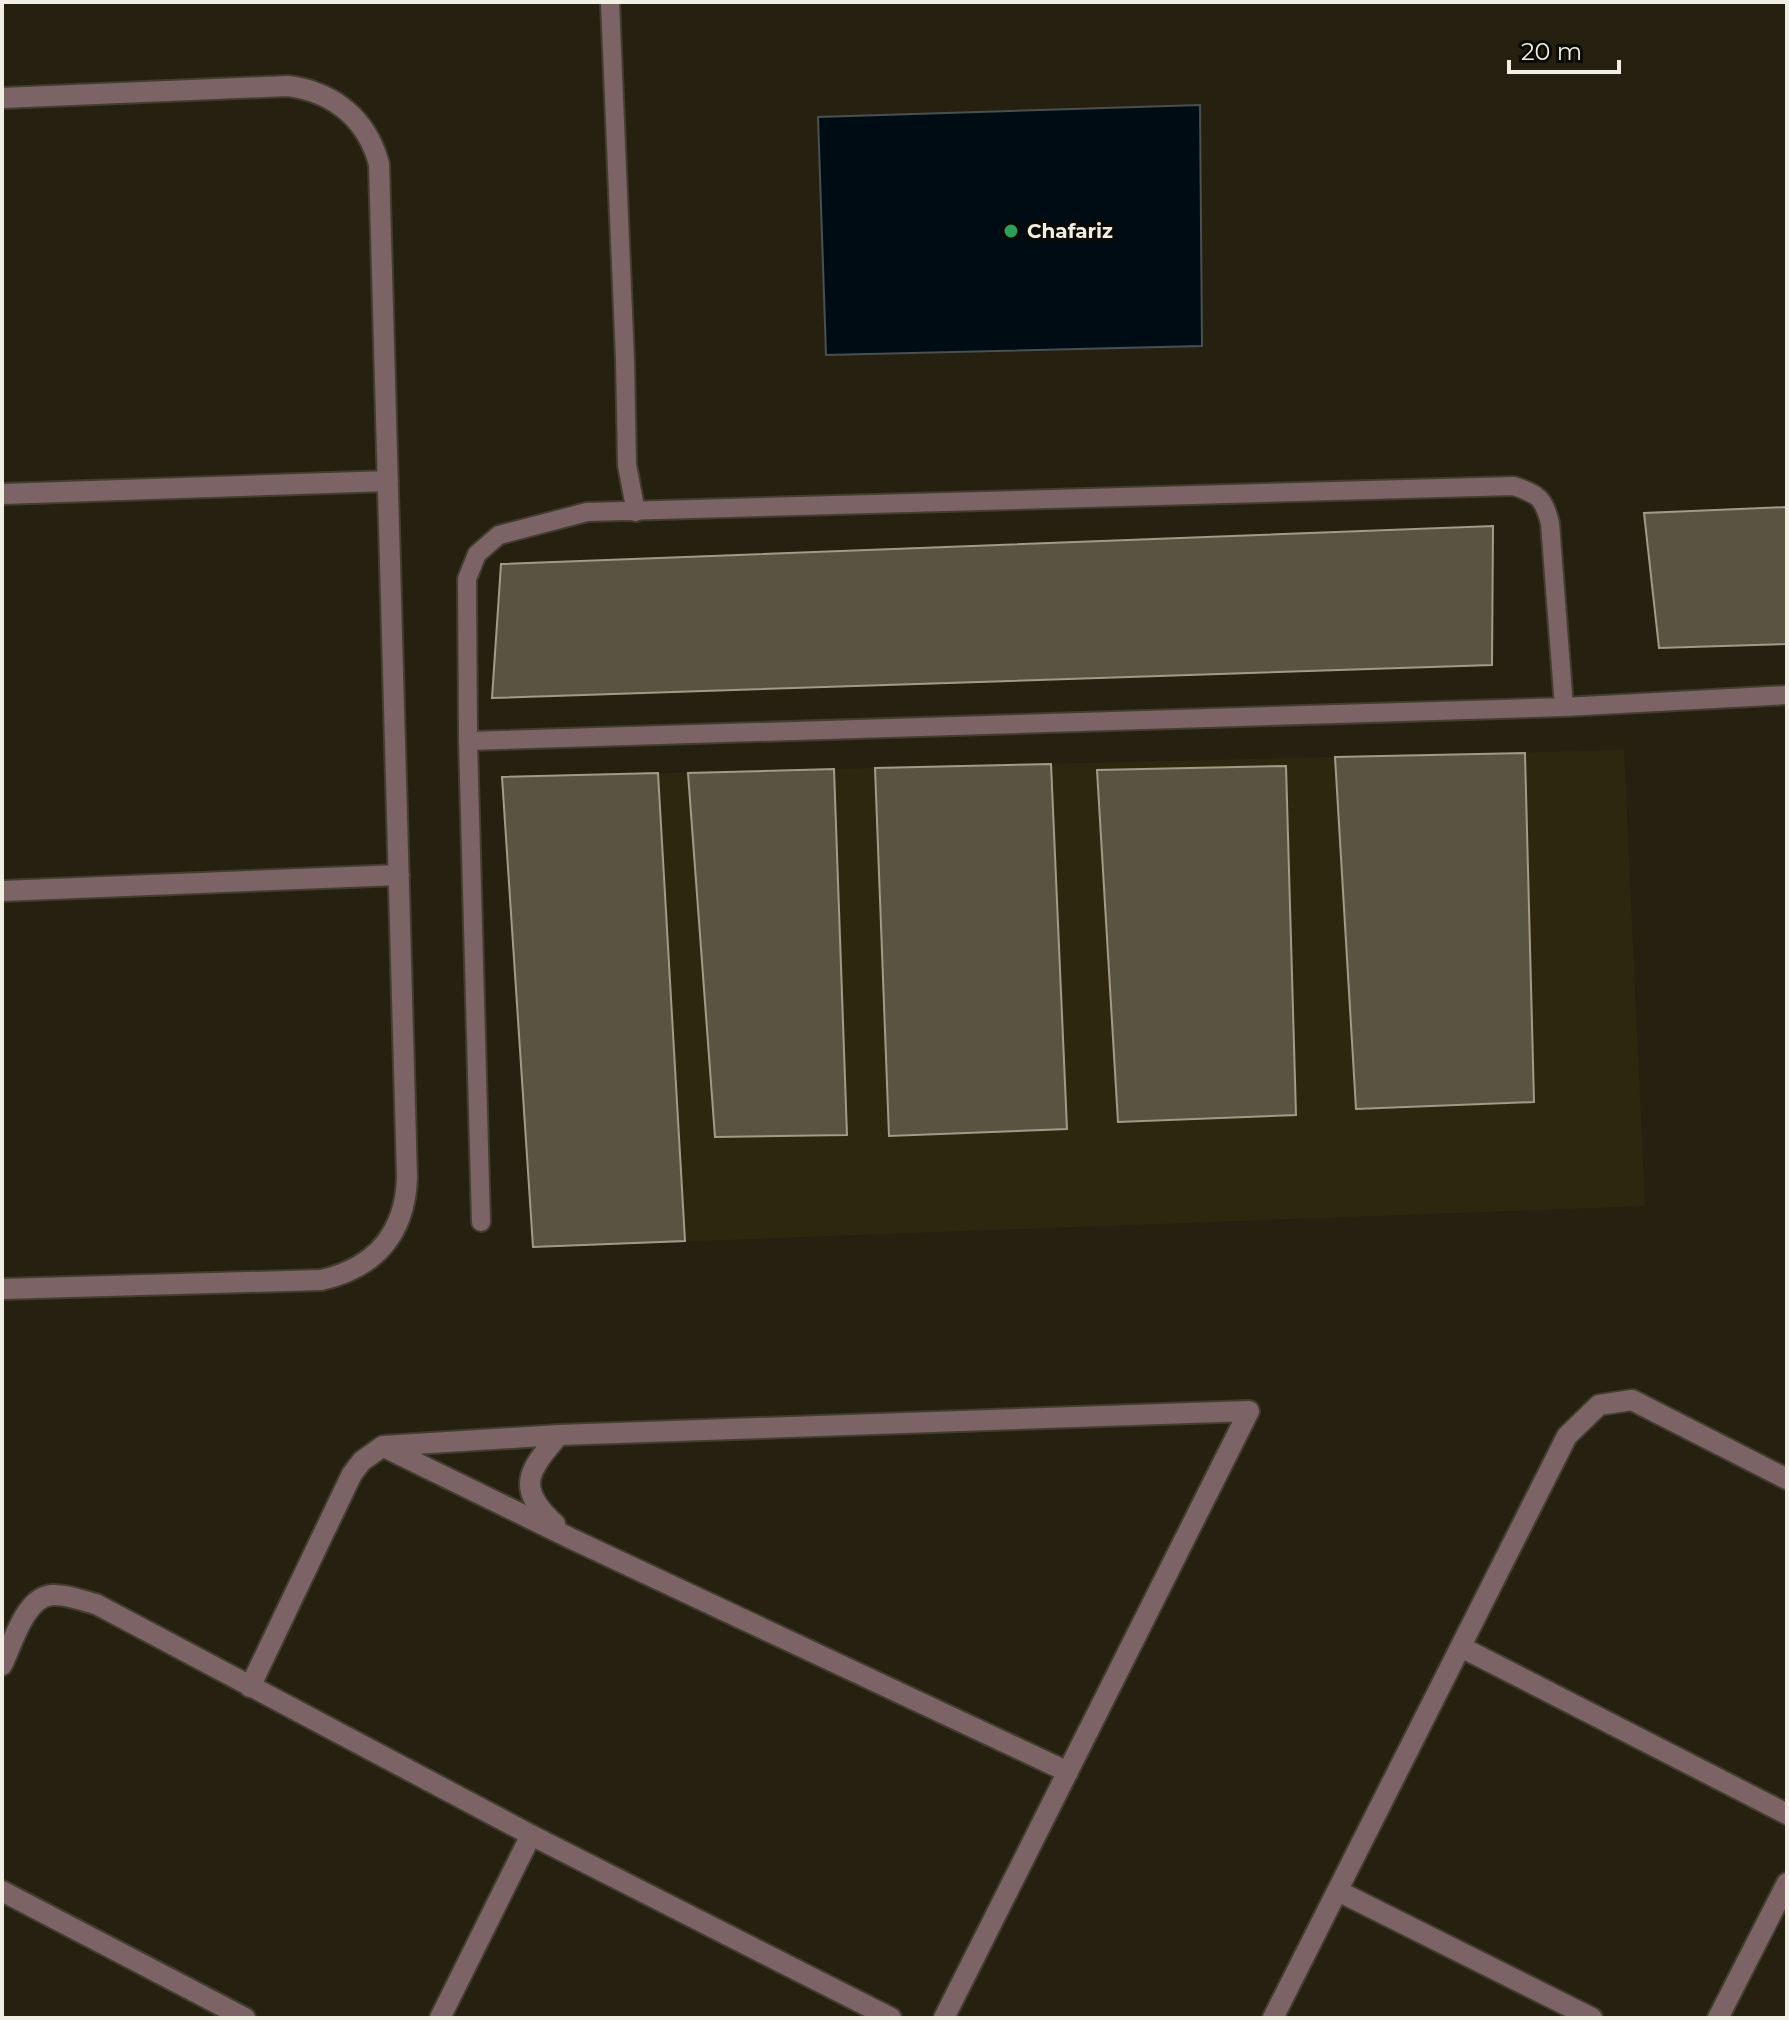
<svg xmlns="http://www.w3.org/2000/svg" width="1789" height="2020" viewBox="0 0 1789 2020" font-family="Montserrat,sans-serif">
  <rect width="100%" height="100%" fill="#252010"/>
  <path fill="#2e2710" d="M1624,750L1645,1206L533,1247L502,777Z"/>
  <path fill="#000c14" stroke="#485052" stroke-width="2" d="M1200,105L1202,346L826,355L818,117Z"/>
  <path fill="#595341" stroke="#a29b88" stroke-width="2" d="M1787,507V644L1659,648L1644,513Z
    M1493,526L1492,665L492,698L501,564Z
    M1525,753L1534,1102L1356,1109L1335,757Z
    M1051,764L1067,1129L889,1136L875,768Z
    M1286,766L1296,1115L1118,1122L1097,770Z
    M834,769L847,1135L715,1137L688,773Z
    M658,773L685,1241L533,1247L502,777Z"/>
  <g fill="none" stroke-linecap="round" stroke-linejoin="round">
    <defs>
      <path id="lane" d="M610,2L625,360L627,465L636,512
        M468,741L1564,707L1787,695
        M481,1222L468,741L467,579L477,554L499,535L587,512L1514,486C1539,495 1543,497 1550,523L1564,707"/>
      <path id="street" d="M2,98L288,86C334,92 367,119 379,164L407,1178C405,1234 375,1268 321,1280L2,1289
        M2,494L388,481
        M2,891L399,875
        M386,1448L570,1538L1068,1772
        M555,1524C515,1488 528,1471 559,1435
        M1461,1647L1787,1814
        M2,1665C13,1643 25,1597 52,1595C67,1594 83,1601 96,1604L531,1835L891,2018
        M250,1687L352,1474L362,1461L383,1446L559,1435L1249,1411L944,2018
        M2,1891L245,2018
        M1338,1891L1592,2018
        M440,2018L531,1835
        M1273,2018L1567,1436L1599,1405L1632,1400L1787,1479
        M1718,2018L1787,1883"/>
    </defs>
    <use href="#lane" stroke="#423d2e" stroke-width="22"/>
    <use href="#street" stroke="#423d2e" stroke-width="24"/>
    <use href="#lane" stroke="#7c6366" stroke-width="18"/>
    <use href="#street" stroke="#7c6366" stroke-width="20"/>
  </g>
  <circle fill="#2e9e5b" stroke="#0c0a04" stroke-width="3" cx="1011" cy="231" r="8"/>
  <g text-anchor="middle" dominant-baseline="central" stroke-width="6" stroke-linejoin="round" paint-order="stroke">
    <g font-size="20" font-weight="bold" fill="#f1eee3" stroke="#0c0a04" text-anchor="start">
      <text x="1027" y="231">Chafariz</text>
    </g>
  </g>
  <rect width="1789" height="2020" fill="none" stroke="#f1eee3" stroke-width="8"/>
  <path d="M1509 60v12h110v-12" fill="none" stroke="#f1eee3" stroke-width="4"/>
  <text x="1521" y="60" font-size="24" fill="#f1eee3" stroke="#0c0a04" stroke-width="6" paint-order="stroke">20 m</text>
</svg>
